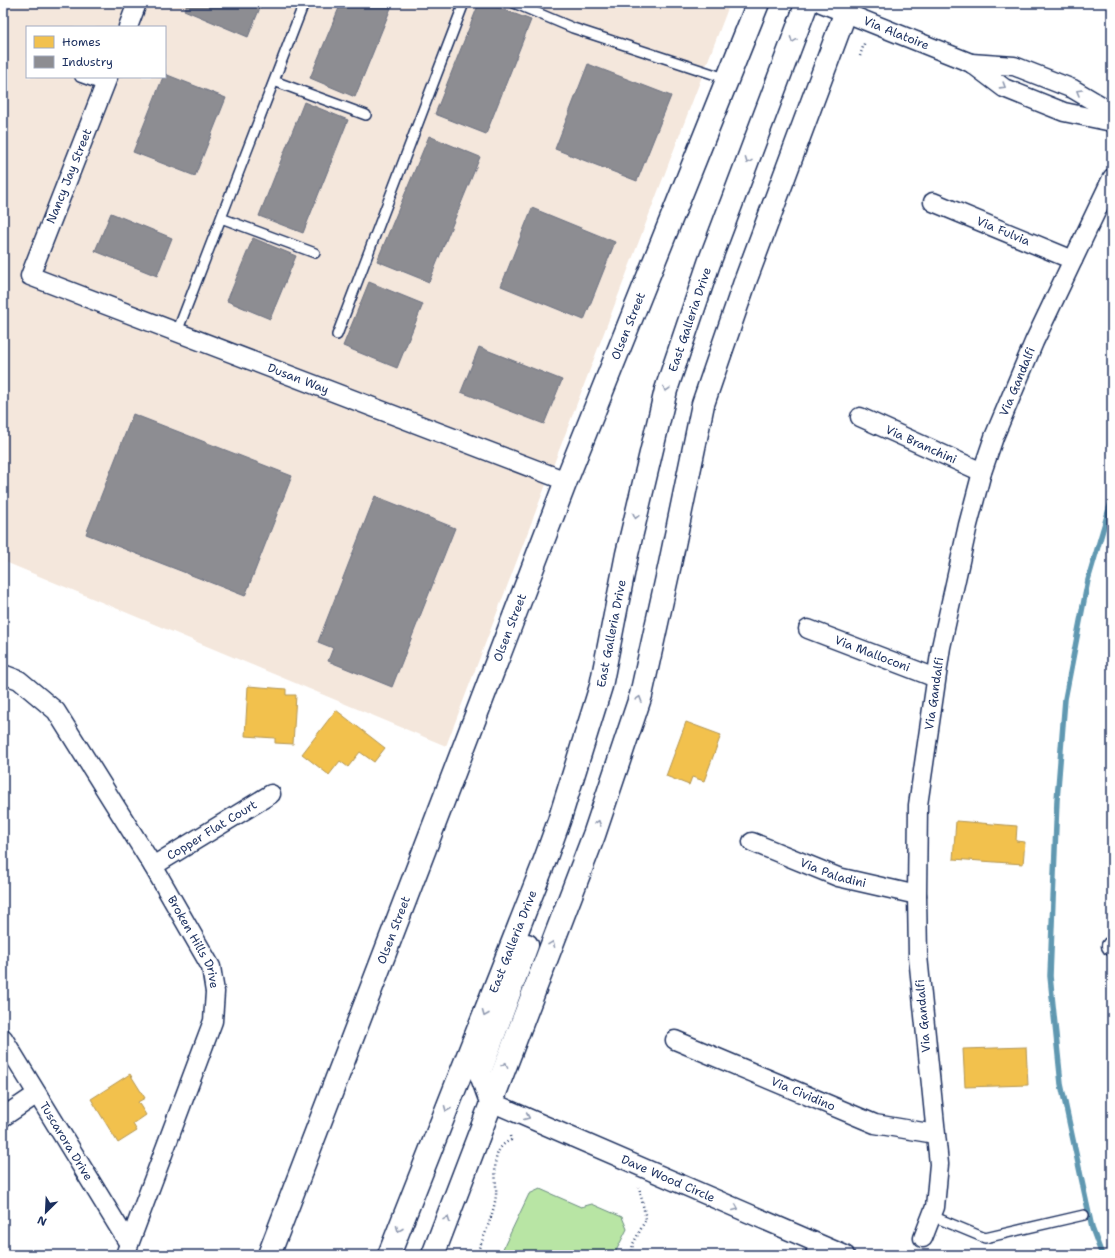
<svg xmlns="http://www.w3.org/2000/svg" width="1115" height="1258" viewBox="0 0 1115 1258" font-family="'Shantell Sans',sans-serif">
  <rect width="100%" height="100%" fill="#fff"/>
  <filter id="ink" filterUnits="userSpaceOnUse"><feTurbulence type="fractalNoise" baseFrequency=".025" numOctaves="2"/><feDisplacementMap in="SourceGraphic" scale="8" xChannelSelector="R" yChannelSelector="G"/><feConvolveMatrix kernelMatrix="1 2 1 2 8 2 1 2 1" color-interpolation-filters="sRGB"/></filter>
  <g filter="url(#ink)">
    <path fill="#f4e7dc" fill-rule="evenodd" d="M3,3H730L446,746L3,561ZM27,27H165V77H27Z"/>
    <path fill="#b8e5a4" stroke="#6a8a81" d="M540,1189L581,1207L592,1204L622,1217L627,1229L614,1255H500L529,1194Z"/>
    <path fill="#f2c14e" stroke="#b29553" d="M248,686L286,689V695H296L293,744L275,743V738L245,736Z
      M336,710L385,748L374,762L360,752L348,767L340,761L329,775L302,754Z
      M686,722L721,735L704,781L692,777L689,785L666,776Z
      M956,821L1017,826L1016,841L1025,842L1023,864L953,859Z
      M1026,1047L1028,1085L965,1087L963,1049Z
      M130,1074L145,1098L138,1102L146,1115L133,1124L137,1131L118,1143L91,1099Z"/>
    <path fill="#8d8d92" stroke="#6b7182" d="M188,3H262L248,37L184,10Z
      M341,3H393L355,97L310,78Z
      M479,3H486L531,20L486,134L435,114Z
      M588,64L671,96L637,181L555,149Z
      M165,74L226,98L195,176L133,152L163,77H165Z
      M304,102L348,120L303,233L259,216Z
      M429,136L480,157L429,282L377,261Z
      M532,208L615,242L584,320L501,286Z
      M111,213L172,238L157,276L95,251Z
      M253,238L296,256L270,319L227,301Z
      M369,282L423,304L397,368L343,346Z
      M479,347L562,380L544,424L461,392Z
      M133,414L292,476L245,596L86,534Z
      M375,496L455,528L392,687L328,661L333,648L318,642Z"/>
    <g fill="none" stroke-linecap="round" stroke-linejoin="round">
      <path stroke="#6098b1" stroke-width="5.5" d="M1102,1255L1092,1228L1061,1084L1050,976L1057,800L1065,699L1088,580L1112,499"/>
      <defs>
        <path id="service" d="M514,3L573,28L728,79
          M80,77L105,86
          M274,81L366,115
          M221,218L315,253
          M177,332L304,3
          M337,335L464,3
          M932,1216L985,1238L1084,1215
          M810,1255L815,1242"/>
        <g id="minor">
          <path id="s1" d="M821,3L971,63L1004,88L1064,112L1112,122"/>
          <path d="M128,27L137,3"/>
          <path d="M971,63L1014,66L1073,89L1112,112"/>
          <path id="s2" d="M108,77L30,276L566,481"/>
          <path id="s3" d="M933,202L1073,260"/>
          <path id="s4" d="M860,417L982,472"/>
          <path id="s5" d="M808,629L936,678"/>
          <path id="s6" d="M3,674L19,680L56,711L153,866L211,967L215,992L213,1021L125,1255"/>
          <path id="s7" d="M752,842L838,877L917,895"/>
          <path id="s8" d="M153,866L271,794"/>
          <path d="M1111,946H1112"/>
          <path id="s9" d="M3,1038L129,1244"/>
          <path id="s10" d="M675,1040L875,1124L935,1134"/>
          <path id="s11" d="M491,1102L845,1255"/>
          <path d="M3,1117L37,1094"/>
          <path id="s12" d="M923,1238L935,1207L939,1164L918,956L917,895L918,805L941,647L968,525L982,472L994,437L1034,342L1112,178"/>
        </g>
        <g id="tertiary">
          <path id="s13" d="M269,1255L566,481L758,3"/>
        </g>
        <g id="secondary">
          <path d="M491,1102L480,1072L527,945"/>
          <path id="s14" d="M389,1255L542,868L559,821L601,686L627,554L666,390L709,263L807,3"/>
          <path d="M433,1255L594,835L641,695L670,564L703,404L746,279L849,3"/>
        </g>
      </defs>
      <use href="#service" stroke="#1b2f5e" stroke-width="12"/>
      <use href="#minor" stroke="#1b2f5e" stroke-width="21"/>
      <use href="#tertiary" stroke="#1b2f5e" stroke-width="25"/>
      <use href="#secondary" stroke="#1b2f5e" stroke-width="25"/>
      <path stroke="#1b2f5e" stroke-width="2.5" stroke-dasharray="1 3" stroke-linecap="butt" d="M860,56L865,41
        M476,1255C484,1237 493,1216 496,1196C497,1183 493,1168 497,1155C499,1148 504,1143 511,1140L510,1136
        M631,1255L633,1244L646,1219L639,1187"/>
      <use href="#service" stroke="#fff" stroke-width="9"/>
      <use href="#minor" stroke="#fff" stroke-width="18"/>
      <use href="#tertiary" stroke="#fff" stroke-width="22"/>
      <use href="#secondary" stroke="#fff" stroke-width="22"/>
    </g>
    <defs><path id="oneway-chevron" d="M-2-3.5L2.5 0L-2 3.5" fill="none" stroke-width="1.6" stroke-linecap="round" stroke-linejoin="round"/></defs>
    <g stroke="#8d97ae">
      <use href="#oneway-chevron" transform="translate(793 40) rotate(111)"/>
      <use href="#oneway-chevron" transform="translate(1003 86) rotate(32)"/>
      <use href="#oneway-chevron" transform="translate(1079 92) rotate(-150)"/>
      <use href="#oneway-chevron" transform="translate(748 161) rotate(111)"/>
      <use href="#oneway-chevron" transform="translate(666 389) rotate(106)"/>
      <use href="#oneway-chevron" transform="translate(636 516) rotate(103)"/>
      <use href="#oneway-chevron" transform="translate(639 699) rotate(-73)"/>
      <use href="#oneway-chevron" transform="translate(598 823) rotate(-72)"/>
      <use href="#oneway-chevron" transform="translate(552 944) rotate(-69)"/>
      <use href="#oneway-chevron" transform="translate(485 1014) rotate(112)"/>
      <use href="#oneway-chevron" transform="translate(505 1065) rotate(-69)"/>
      <use href="#oneway-chevron" transform="translate(447 1109) rotate(112)"/>
      <use href="#oneway-chevron" transform="translate(527 1117) rotate(23)"/>
      <use href="#oneway-chevron" transform="translate(736 1208) rotate(23)"/>
      <use href="#oneway-chevron" transform="translate(447 1219) rotate(-69)"/>
      <use href="#oneway-chevron" transform="translate(399 1229) rotate(112)"/>
    </g>
  </g>
  <g text-anchor="middle" dominant-baseline="central" stroke-width="4" stroke-linejoin="round" paint-order="stroke">
    <g font-size="12" fill="#1b2f5e" stroke="#fff">
      <text stroke="none"><textPath href="#s1" startOffset="81">Via Alatoire</textPath></text>
      <text transform="translate(69 176) rotate(-68)">Nancy Jay Street</text>
      <text stroke="none"><textPath href="#s3" startOffset="76">Via Fulvia</textPath></text>
      <text stroke="none"><textPath href="#s14" startOffset="985">East Galleria Drive</textPath></text>
      <text stroke="none"><textPath href="#s13" startOffset="996">Olsen Street</textPath></text>
      <text stroke="none"><textPath href="#s2" startOffset="501">Dusan Way</textPath></text>
      <text stroke="none"><textPath href="#s12" startOffset="873">Via Gandalfi</textPath></text>
      <text stroke="none"><textPath href="#s4" startOffset="67">Via Branchini</textPath></text>
      <text stroke="none"><textPath href="#s13" startOffset="672">Olsen Street</textPath></text>
      <text stroke="none"><textPath href="#s14" startOffset="661">East Galleria Drive</textPath></text>
      <text stroke="none"><textPath href="#s5" startOffset="69">Via Malloconi</textPath></text>
      <text stroke="none"><textPath href="#s12" startOffset="549">Via Gandalfi</textPath></text>
      <text stroke="none"><textPath href="#s8" startOffset="69">Copper Flat Court</textPath></text>
      <text stroke="none"><textPath href="#s7" startOffset="87">Via Paladini</textPath></text>
      <text stroke="none"><textPath href="#s13" startOffset="348">Olsen Street</textPath></text>
      <text stroke="none"><textPath href="#s14" startOffset="337">East Galleria Drive</textPath></text>
      <text stroke="none"><textPath href="#s6" startOffset="335">Broken Hills Drive</textPath></text>
      <text transform="translate(923 1016) rotate(-95)">Via Gandalfi</text>
      <text stroke="none"><textPath href="#s10" startOffset="139">Via Cividino</textPath></text>
      <text stroke="none"><textPath href="#s9" startOffset="121">Tuscarora Drive</textPath></text>
      <text stroke="none"><textPath href="#s11" startOffset="193">Dave Wood Circle</textPath></text>
    </g>
  </g>
  <rect width="1115" height="1258" fill="none" stroke="#fff" stroke-width="16"/>
  <rect x="8" y="8" width="1099" height="1242" fill="none" stroke="#1b2f5e" stroke-width="1.5" filter="url(#ink)"/>
  <rect x="26" y="26" width="140" height="52" fill="#ffffff" stroke="#a4acbf"/>
  <rect x="34" y="36" width="20" height="12" fill="#f2c14e" stroke="#a4acbf"/>
  <text x="62" y="46" font-size="12" fill="#1b2f5e">Homes</text>
  <rect x="34" y="56" width="20" height="12" fill="#8d8d92" stroke="#a4acbf"/>
  <text x="62" y="66" font-size="12" fill="#1b2f5e">Industry</text>
  <g transform="translate(46 1212) rotate(204)" stroke="#ffffff" stroke-width="3" paint-order="stroke">
  <path d="M0-3L7 15L0 10L-7 15Z" fill="#1b2f5e"/>
  <text y="-6" font-size="11" font-weight="bold" text-anchor="middle" fill="#1b2f5e">N</text>
  </g>
</svg>
